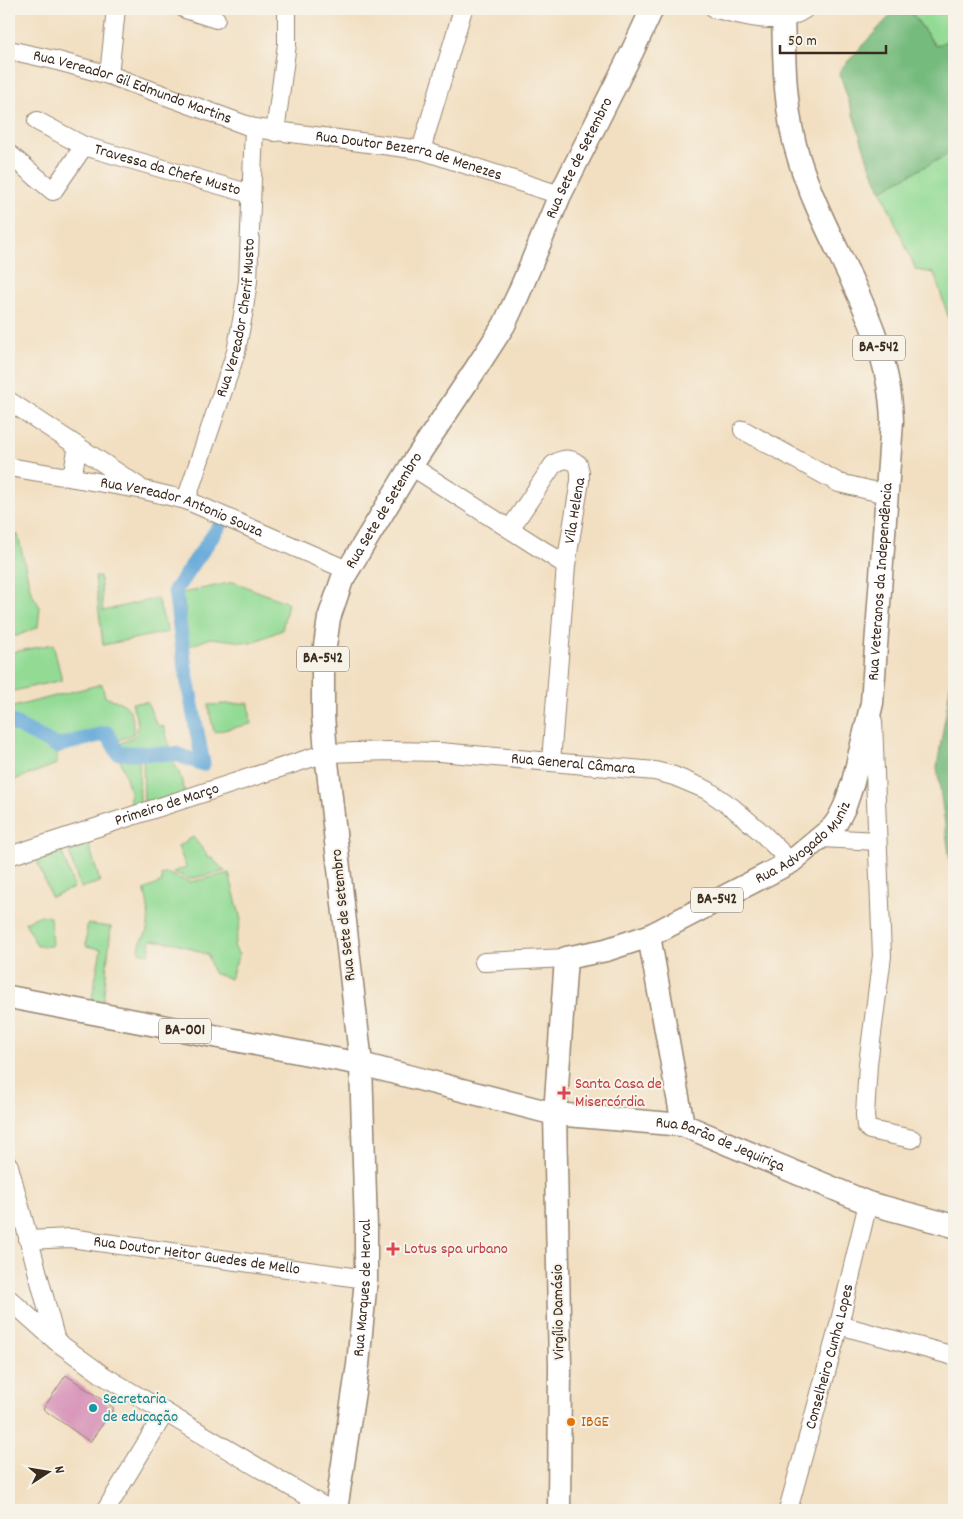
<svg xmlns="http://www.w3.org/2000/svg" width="963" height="1519" viewBox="0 0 963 1519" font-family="Dekko,sans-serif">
  <rect width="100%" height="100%" fill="#f7f3e8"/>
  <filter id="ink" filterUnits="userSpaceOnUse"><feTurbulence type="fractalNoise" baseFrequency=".02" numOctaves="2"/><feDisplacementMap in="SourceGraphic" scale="10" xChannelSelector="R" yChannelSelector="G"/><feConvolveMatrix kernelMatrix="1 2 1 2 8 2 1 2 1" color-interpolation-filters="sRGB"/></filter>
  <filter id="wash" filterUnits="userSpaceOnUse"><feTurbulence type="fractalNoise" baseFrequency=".0096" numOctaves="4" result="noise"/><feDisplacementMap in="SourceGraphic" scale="20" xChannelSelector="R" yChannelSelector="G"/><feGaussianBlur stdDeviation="1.12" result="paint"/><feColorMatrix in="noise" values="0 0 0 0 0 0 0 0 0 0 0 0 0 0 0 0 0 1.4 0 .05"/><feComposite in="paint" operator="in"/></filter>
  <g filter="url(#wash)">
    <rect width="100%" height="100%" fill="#f2dfc1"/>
    <path fill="#93db95" stroke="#67825a" d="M909,9H954V38L936,46Z
      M954,151V334L934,273L916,270L881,190Z
      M9,535H18L31,592L40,607L38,627L17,636H9Z
      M100,576L103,611L157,598L168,632L103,645L95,577Z
      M234,582L288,603L282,630L251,643L211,638L184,648L186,612L182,593Z
      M53,644L62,680L9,692V653Z
      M102,684L105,697C129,704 134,708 133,734L108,745L106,733L91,734L57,746V764L9,782V708Z
      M147,702L157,725L164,727L171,752L145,753L127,748L117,751L112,748L136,735L138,724L132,703Z
      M249,703L251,724L214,732L208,705Z
      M131,750L139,755L140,803L130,806V790L118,753Z
      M171,756L180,775L186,796L150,807L144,802L143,759Z
      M193,837L207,855L206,857H211L225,871L189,879L173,872L186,867L178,846Z
      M89,845L100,882L80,888L69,852Z
      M60,846L74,888L51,897L34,853Z
      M166,873L190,882L229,873L241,920L234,946L239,955L230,979L213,973L208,955L176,943L151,940L149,954L139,952C139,939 145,939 147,930C150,920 148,899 144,890L162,882L161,875Z
      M41,915L50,917L52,946H37L25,922Z
      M87,924L111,927L103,1004L91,1003L101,949L86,946Z"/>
    <path fill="#76bb7e" stroke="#58724e" d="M898,9H909L935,46L954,38V151L881,190L868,161L839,71L887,19Z
      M954,662V890L937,767Z"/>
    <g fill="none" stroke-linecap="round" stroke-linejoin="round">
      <path stroke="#64a8d9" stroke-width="15" d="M9,721L57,746L107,733L118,753L176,754L203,764
        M203,764L185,667L175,590L223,521"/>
    </g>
    <g id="blocks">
      <path fill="#d58db5" d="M66,1375L114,1408L90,1442L43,1409Z"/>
    </g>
  </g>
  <g filter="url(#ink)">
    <use href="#blocks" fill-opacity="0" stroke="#968470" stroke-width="1"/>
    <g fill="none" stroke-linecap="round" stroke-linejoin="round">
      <defs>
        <g id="minor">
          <path d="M185,9L216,19"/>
          <path d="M715,9C744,15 779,28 805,9"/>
          <path id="s1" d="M9,50L54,60L109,75L254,128L421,150L560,195"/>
          <path d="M109,75L116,9"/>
          <path id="s2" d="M37,121L84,146L251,194"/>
          <path d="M275,132L287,44V9"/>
          <path d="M421,150L463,9"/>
          <path d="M9,154L53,191L84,146"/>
          <path d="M9,401L138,486"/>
          <path d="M743,430L839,483L886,494"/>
          <path id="s3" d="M411,466L566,565L580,481V472L578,464C569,457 561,459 553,465L510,529"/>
          <path id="s4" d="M9,467L144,490L186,500L347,570"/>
          <path d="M72,477L78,446"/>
          <path id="s5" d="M186,500L236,352L243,315L248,281L254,128"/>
          <path d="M873,721L882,956L868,1064L865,1115L866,1126L870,1130L912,1139"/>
          <path d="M551,762L566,565"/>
          <path d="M822,838L877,841"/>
          <path id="s6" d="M9,856L326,753L390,751L440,752L551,762L655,771L674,776L707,790L733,808L761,832L791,862"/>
          <path d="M484,962L566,958"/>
          <path d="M9,1166L56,1341"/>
          <path id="s7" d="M28,1240L70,1238L366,1279"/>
          <path d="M9,1299L56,1341L104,1376L330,1510"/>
          <path d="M839,1325L954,1356"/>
          <path d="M106,1510L165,1412"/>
          <path id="s8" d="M788,1510L839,1325L868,1203"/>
        </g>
        <g id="major">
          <path id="s9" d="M9,997L361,1064L555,1114L683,1125L868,1203L954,1226"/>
          <path id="s10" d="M683,1125L649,936L791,862L833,827L838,820L845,806L853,782L872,703L892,421C889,322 827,249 799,159C784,113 784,57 783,9"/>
          <path id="s11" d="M336,1510L358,1365L366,1279V1228L361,1064L326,753L323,715V660L329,618L342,580L411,466L475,370L504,325L518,295L560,195L632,52L652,9"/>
          <path d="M559,1510L560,1367L555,1114L566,958L606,950L649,936"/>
        </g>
      </defs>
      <use href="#minor" stroke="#968470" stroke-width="20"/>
      <use href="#major" stroke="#968470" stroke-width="25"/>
      <use href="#minor" stroke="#fff" stroke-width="18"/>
      <use href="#major" stroke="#fff" stroke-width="22"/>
    </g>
  </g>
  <g fill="#e0444e" stroke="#f7f3e8" stroke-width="2">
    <path d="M561.5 1085.5h5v5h5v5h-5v5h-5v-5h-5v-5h5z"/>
    <path d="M390.5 1241.5h5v5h5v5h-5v5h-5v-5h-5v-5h5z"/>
  </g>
  <circle fill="#0f9aa8" stroke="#f7f3e8" stroke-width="2" cx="93" cy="1408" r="5"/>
  <circle fill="#e8710a" stroke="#f7f3e8" stroke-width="2" cx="571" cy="1422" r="5"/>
  <g text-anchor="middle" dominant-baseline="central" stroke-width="4" stroke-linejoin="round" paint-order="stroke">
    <g fill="#f7f3e8" stroke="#73665b" stroke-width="1">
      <rect x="853" y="335.5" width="52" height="25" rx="4"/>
      <rect x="297" y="646.5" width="52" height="25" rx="4"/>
      <rect x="691" y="887.5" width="52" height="25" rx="4"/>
      <rect x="159" y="1018.5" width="52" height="25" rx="4"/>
    </g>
    <g font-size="15" font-weight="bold" fill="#3b2a1e">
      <text x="879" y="348">BA-542</text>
      <text x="323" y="659">BA-542</text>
      <text x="717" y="900">BA-542</text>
      <text x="185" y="1031">BA-001</text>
    </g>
    <g font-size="16" fill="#3b2a1e" stroke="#f7f3e8">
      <text stroke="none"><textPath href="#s1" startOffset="129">Rua Vereador Gil Edmundo Martins</textPath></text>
      <text stroke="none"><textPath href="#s1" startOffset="415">Rua Doutor Bezerra de Menezes</textPath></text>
      <text stroke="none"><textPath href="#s11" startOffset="1422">Rua Sete de Setembro</textPath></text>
      <text stroke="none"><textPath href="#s2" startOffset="140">Travessa da Chefe Musto</textPath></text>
      <text stroke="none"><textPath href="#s5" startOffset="190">Rua Vereador Cherif Musto</textPath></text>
      <text stroke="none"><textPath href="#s4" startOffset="178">Rua Vereador Antonio Souza</textPath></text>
      <text stroke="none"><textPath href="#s3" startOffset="239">Vila Helena</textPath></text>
      <text stroke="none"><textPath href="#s11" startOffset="1018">Rua Sete de Setembro</textPath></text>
      <text stroke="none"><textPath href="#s10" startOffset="659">Rua Veteranos da Independência</textPath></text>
      <text stroke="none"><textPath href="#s6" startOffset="581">Rua General Câmara</textPath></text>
      <text stroke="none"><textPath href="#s6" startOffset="166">Primeiro de Março</textPath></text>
      <text stroke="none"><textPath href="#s10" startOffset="374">Rua Advogado Muniz</textPath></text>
      <text transform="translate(344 915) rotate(-96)">Rua Sete de Setembro</text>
      <text stroke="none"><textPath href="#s9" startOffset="728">Rua Barão de Jequiriça</textPath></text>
      <text stroke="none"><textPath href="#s7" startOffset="170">Rua Doutor Heitor Guedes de Mello</textPath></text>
      <text stroke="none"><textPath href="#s11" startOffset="224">Rua Marques de Herval</textPath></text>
      <text transform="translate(559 1312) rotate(-91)">Virgílio Damásio</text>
      <text stroke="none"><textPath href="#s8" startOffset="159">Conselheiro Cunha Lopes</textPath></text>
    </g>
    <g font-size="16" fill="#be3a42" stroke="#f7f3e8" text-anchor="start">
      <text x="575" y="1084">Santa Casa de<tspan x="575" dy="18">Misercórdia</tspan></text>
      <text x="404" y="1249">Lotus spa urbano</text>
    </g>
    <g font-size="16" fill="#0d838f" stroke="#f7f3e8" text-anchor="start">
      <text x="103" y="1399">Secretaria<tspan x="103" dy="18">de educação</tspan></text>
    </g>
    <g font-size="16" fill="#c56008" stroke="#f7f3e8" text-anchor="start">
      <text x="581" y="1422">IBGE</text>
    </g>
  </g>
  <rect width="963" height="1519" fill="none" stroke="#f7f3e8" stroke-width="30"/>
  <g transform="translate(48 1472) rotate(78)" stroke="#f7f3e8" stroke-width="4" paint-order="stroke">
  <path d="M0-4L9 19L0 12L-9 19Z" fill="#3b2a1e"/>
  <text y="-8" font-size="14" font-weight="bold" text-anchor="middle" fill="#3b2a1e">N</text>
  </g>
  <path d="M780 45v8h106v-8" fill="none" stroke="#3b2a1e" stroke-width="2.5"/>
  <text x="788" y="45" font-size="15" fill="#3b2a1e" stroke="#f7f3e8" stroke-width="4" paint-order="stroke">50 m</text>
</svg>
